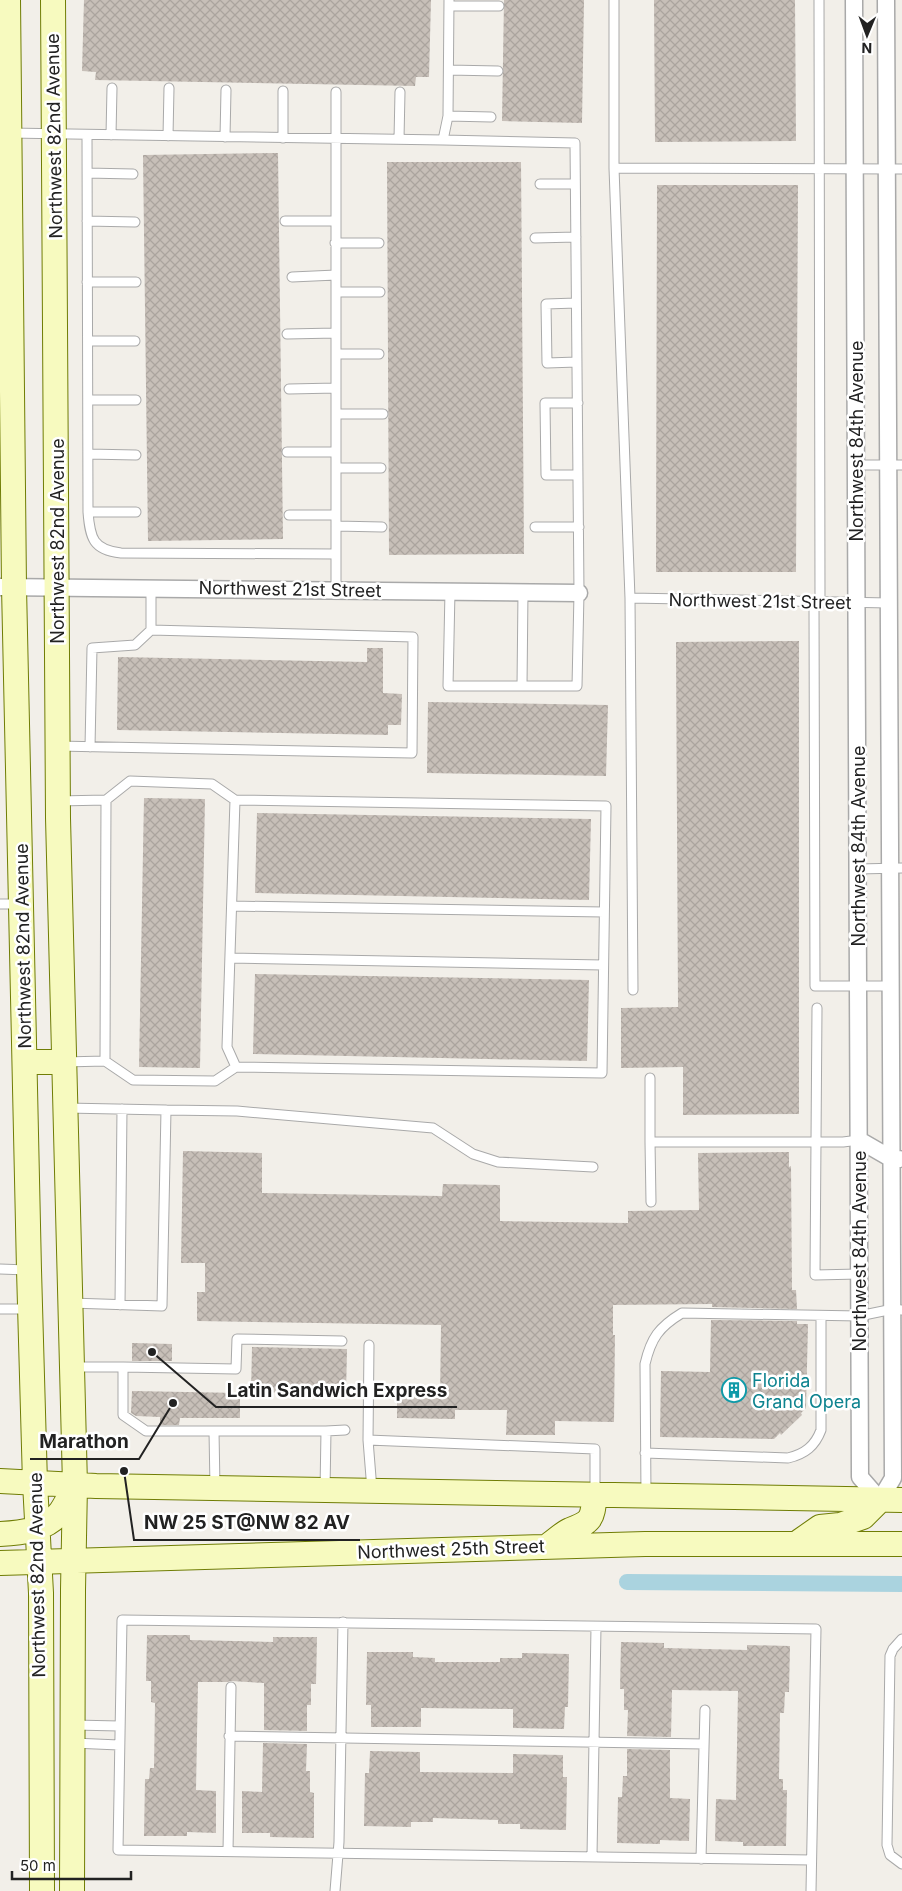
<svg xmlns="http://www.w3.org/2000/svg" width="902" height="1891" viewBox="0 0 902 1891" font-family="Inter,sans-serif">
  <defs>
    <pattern id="building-cross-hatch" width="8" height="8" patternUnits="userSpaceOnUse" patternTransform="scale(1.25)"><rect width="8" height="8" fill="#c7bfb8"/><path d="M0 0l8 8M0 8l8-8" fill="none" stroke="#aba49e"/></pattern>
  </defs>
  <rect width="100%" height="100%" fill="#f2efe9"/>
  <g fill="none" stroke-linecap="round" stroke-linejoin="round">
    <path stroke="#aad3df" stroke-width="16" d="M627,1582L902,1584"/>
  </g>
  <path fill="url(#building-cross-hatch)" d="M84,0H431L429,77H416L415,86L95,80L96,72L82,71Z
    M504,0H584L582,123L502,121Z
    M654,0H795L796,141L655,142Z
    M278,153L283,539L148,541L143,155Z
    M387,162H521L524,554L389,555Z
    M657,185H798L796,572H656Z
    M799,641V1114L683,1115V1067L621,1068V1008L678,1007L676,642Z
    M367,648H383V693L402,694L401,725H388V735L117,730L118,657L367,662Z
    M428,702L608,705L606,776L427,773Z
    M144,798L205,799L200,1068L139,1067Z
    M257,813L591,819L589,900L255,893Z
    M255,974L589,980L587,1061L253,1054Z
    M183,1151L262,1153V1193L442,1196L443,1184L500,1185V1221L628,1223V1211L699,1210L698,1153L789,1152V1167L791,1166L792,1290H796L797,1309L712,1307V1304L613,1305V1335H615L614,1422L555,1421V1435H506L507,1410H455V1419L397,1418V1397L440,1398L441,1325L197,1321V1292H205V1263H181Z
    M711,1320L797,1321V1324H808L806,1408L801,1413L802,1415L781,1435L780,1433L774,1439L660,1437L661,1371L710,1372Z
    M132,1343L172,1344V1361H132Z
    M252,1347L347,1349L346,1394L251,1392Z
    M132,1391L240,1393V1418H180L179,1425H160V1417L136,1416L131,1413Z
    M147,1635H190V1640L273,1642V1637H317L316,1684H311V1705H307V1731L264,1730V1683L231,1681L227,1682H198L196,1790L216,1791V1833L187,1832V1836H144L145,1779H149L150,1768H154L155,1703L151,1702V1681H146Z
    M621,1642L664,1643V1648L747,1650V1645L790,1646L789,1692H785L784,1713H780L779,1779H783V1790H787L786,1846H743V1842L715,1841L716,1799L736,1800L738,1691L672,1690L671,1737L627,1736L628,1710H624V1689H620Z
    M367,1652H413V1657L435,1658V1662H500V1658H522V1653L569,1654L568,1707H565L564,1729L513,1728V1709L421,1708V1727H371V1705H366Z
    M263,1743L307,1744L306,1771H310V1792L314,1793V1838L270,1837V1833H242V1791L262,1792Z
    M627,1749L670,1750V1798L690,1799L689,1841L660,1840V1844L617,1843L618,1797H622L623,1776H627Z
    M370,1751L420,1752V1772L513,1773V1754L563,1755V1777H567L566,1830L520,1829V1824H498V1820L433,1818V1822H411V1827L364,1826L365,1773H369Z"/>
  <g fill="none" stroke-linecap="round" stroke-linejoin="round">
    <defs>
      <path id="lane" d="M614,0V168L630,598L633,990
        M819,0L820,603
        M449,6H499
        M449,70L498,71
        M336,92V589
        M448,116L491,117
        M9,133L443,140L448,116L449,0
        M87,135L88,512C90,538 93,550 121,553L336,554
        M111,135L112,88
        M168,136L169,88
        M225,137L226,90
        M283,138V91
        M399,139L400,92
        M443,140L575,143L579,593L577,686H448L450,591
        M614,168L902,169
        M87,173L133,174
        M540,184H575
        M87,221L135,222
        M285,221H336
        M535,238L576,237
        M335,243H379
        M292,277L336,275
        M87,282H136
        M336,292H380
        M576,303L546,304L547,363L577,362
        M287,334L336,333
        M88,341H135
        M336,354H379
        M289,389L336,388
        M88,400H136
        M578,403H545L546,475H578
        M336,414H383
        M287,452H336
        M88,454L136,455
        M856,465H902
        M336,468H381
        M88,512H136
        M289,515H336
        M336,526L382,527
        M535,527H579
        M630,598L889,603
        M814,603L815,986H891
        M522,686L523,592
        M57,746L412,753L413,637L151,630V587
        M90,747L92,648L135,645L151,630
        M235,800L227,1047L236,1067
        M58,801L106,800L130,781L212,784L235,800L606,806L602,1073L236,1067L215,1081L133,1080L105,1061L64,1062
        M858,869L902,868
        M0,904H20
        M232,906L604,912
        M230,958L603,965
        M817,1008L815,1275L859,1274
        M105,1061L106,800
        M66,1108L166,1110L162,1306L71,1303
        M166,1110L237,1111L433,1128L473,1154L498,1162L593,1167
        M650,1142V1078
        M651,1202L650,1142H843L859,1140
        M0,1269L27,1270
        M120,1305L122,1109
        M0,1309H30
        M369,1345L368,1440L595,1449V1494
        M74,1367H123
        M214,1431L215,1488
        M326,1431L345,1430
        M368,1440L372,1490
        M645,1453L788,1458C805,1454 815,1446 821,1430V1316
        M325,1490L326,1431H146L123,1415V1367L236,1369L237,1339L342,1341
        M646,1495L645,1364C651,1338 659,1327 682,1313L859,1316L893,1309L902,1310
        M902,1639L893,1649L890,1656L887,1845L890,1855L902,1864
        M74,1725L119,1726
        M229,1736L704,1744
        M73,1743L119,1745
        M228,1851L231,1687
        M592,1856L596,1627
        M701,1859L705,1710
        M335,1891L339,1842L343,1622
        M811,1891L816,1629L122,1620L118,1850L811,1860"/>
      <path id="street" d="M854,0L860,1477L880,1500L893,1478L886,0
        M0,587L579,593
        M859,1140L892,1159H899"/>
      <path id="secondary" d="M8,0L14,587L29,1270L35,1483L41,1593L42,1891
        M53,0L58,818L75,1485L73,1590L72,1891
        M25,1062H64
        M0,1481L96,1486L902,1500
        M0,1534C21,1533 48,1530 61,1511C66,1504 70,1495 74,1487
        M800,1541L820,1527L840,1525L863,1517L880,1500
        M550,1544C556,1540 563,1533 570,1530C593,1521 592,1519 595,1494
        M0,1563L645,1544H902"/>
    </defs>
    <use href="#lane" stroke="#a9a9a9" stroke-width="11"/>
    <use href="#street" stroke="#a9a9a9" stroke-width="19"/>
    <use href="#secondary" stroke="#707d05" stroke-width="26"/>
    <use href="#lane" stroke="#fff" stroke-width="9"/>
    <use href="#street" stroke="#fff" stroke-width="16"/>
    <use href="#secondary" stroke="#f7fabf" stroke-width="24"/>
  </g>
  <defs>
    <symbol id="building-ring" viewBox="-11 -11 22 22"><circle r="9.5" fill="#fff" stroke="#0f9aa8" stroke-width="1.5"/><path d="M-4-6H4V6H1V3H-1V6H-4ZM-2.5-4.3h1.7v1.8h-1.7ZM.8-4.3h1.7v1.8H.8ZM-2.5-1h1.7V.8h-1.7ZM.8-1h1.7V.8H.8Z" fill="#0f9aa8"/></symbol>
  </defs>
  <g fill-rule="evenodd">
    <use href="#building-ring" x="720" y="1376" width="28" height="28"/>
  </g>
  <g text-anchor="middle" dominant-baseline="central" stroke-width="5" stroke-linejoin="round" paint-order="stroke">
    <g font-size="18" fill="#222" stroke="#fff">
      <text transform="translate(54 136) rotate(-91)">Northwest 82nd Avenue</text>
      <text transform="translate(856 441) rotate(-90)">Northwest 84th Avenue</text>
      <text transform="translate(57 541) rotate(-90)">Northwest 82nd Avenue</text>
      <text transform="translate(290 589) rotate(1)">Northwest 21st Street</text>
      <text transform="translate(760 601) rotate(1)">Northwest 21st Street</text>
      <text transform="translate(858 846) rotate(-90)">Northwest 84th Avenue</text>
      <text transform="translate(23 946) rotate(-91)">Northwest 82nd Avenue</text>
      <text transform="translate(859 1251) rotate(-90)">Northwest 84th Avenue</text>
      <text transform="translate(451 1549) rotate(-2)">Northwest 25th Street</text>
      <text transform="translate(37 1575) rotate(-91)">Northwest 82nd Avenue</text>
    </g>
    <g font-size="18" fill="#0d838f" stroke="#fff" text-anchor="start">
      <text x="752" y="1380">Florida<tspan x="752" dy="21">Grand Opera</tspan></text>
    </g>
  </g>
  <path fill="none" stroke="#222" stroke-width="2" d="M152 1352L216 1407H457M173 1403L139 1459H30M124 1471L134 1540H360"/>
  <g fill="#222" stroke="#fff" stroke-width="2">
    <circle cx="152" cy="1352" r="5"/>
    <circle cx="173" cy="1403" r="5"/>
    <circle cx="124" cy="1471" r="5"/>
  </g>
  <g font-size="19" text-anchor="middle" font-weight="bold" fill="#222" stroke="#fff" stroke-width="5" stroke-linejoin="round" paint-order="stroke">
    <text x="337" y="1397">Latin Sandwich Express</text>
    <text x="84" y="1448">Marathon</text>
    <text x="247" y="1529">NW 25 ST@NW 82 AV</text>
  </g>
  <g transform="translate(867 35) rotate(181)" stroke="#ffffff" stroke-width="4" paint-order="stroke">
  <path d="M0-4L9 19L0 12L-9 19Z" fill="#222222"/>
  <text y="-8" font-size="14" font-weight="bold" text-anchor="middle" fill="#222222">N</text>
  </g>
  <path d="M12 1871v8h119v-8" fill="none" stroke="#222222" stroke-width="2.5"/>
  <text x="20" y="1871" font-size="15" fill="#222222" stroke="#ffffff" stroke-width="4" paint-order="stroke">50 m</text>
</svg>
